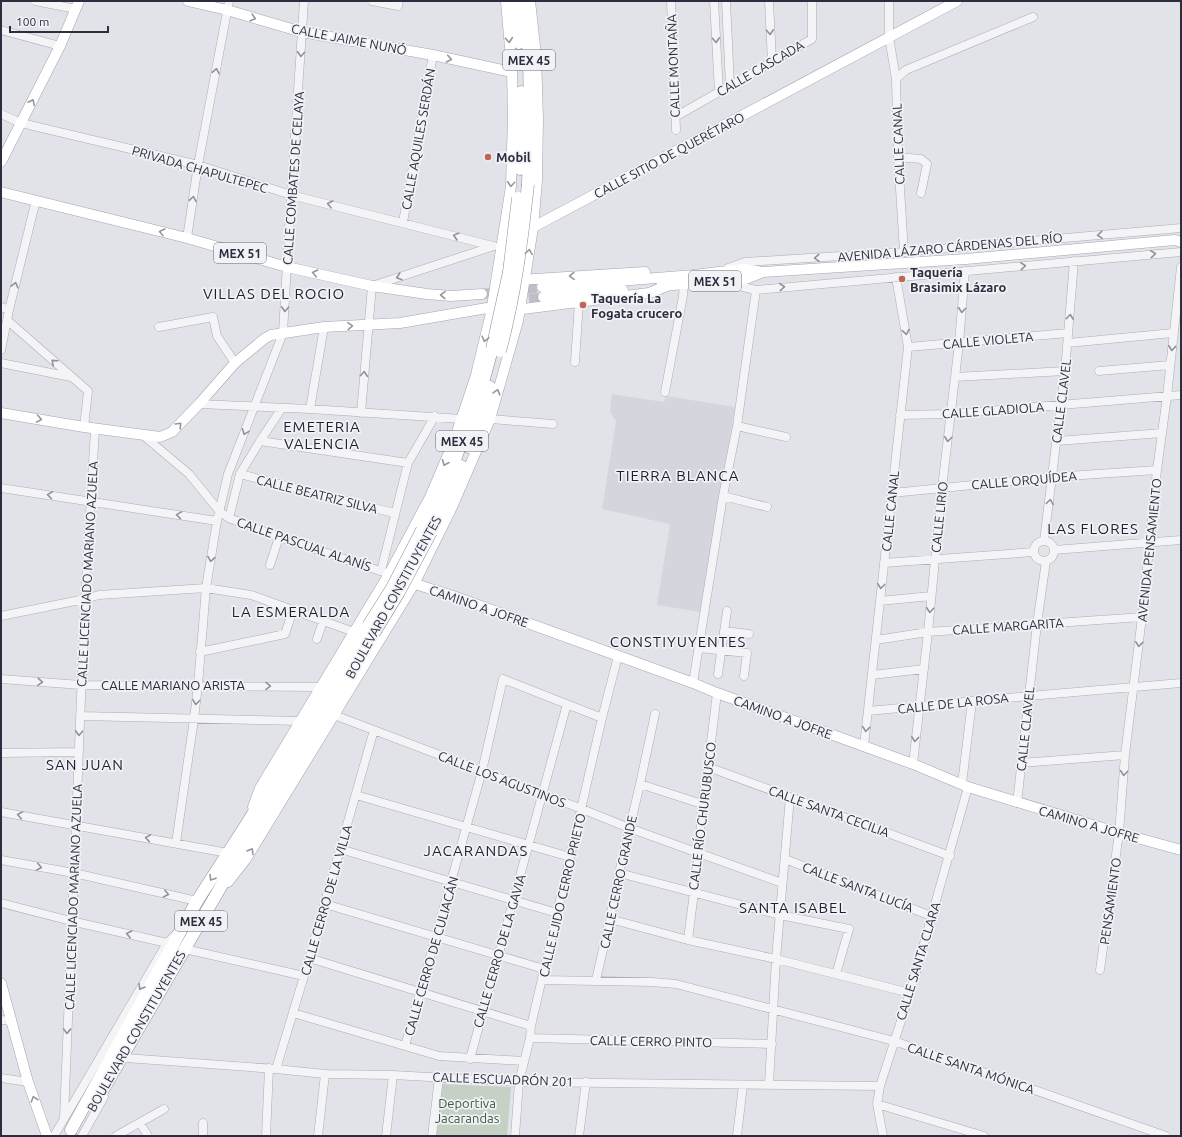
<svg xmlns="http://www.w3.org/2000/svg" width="1182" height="1137" viewBox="0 0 1182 1137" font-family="Ubuntu,sans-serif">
  <rect width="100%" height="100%" fill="#e2e3e9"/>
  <path fill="#d4d5dd" d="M612,394L664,402L666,396L735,407L700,612L657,605L670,524L602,509L616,421L610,412Z"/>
  <path fill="#c4d1c4" d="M442,1084L511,1087L507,1136H432Z"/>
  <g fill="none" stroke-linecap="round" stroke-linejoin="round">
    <path stroke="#bebfc7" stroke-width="10" stroke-dasharray="10 5" stroke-linecap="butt" d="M482,294L542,287
      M514,301L543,297"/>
    <path stroke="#bebfc7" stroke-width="12" stroke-dasharray="12 6" stroke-linecap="butt" d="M76,1136L77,1134"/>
    <defs>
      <path id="minor" d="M35,1L76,9
        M372,1L398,6L399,1
        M671,1L676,130
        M714,1L719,92
        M726,1L730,86
        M769,1L772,62
        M889,1V37L896,79L898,157L904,252
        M1,30L60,46
        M896,79L906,70L1033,17
        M1,114L21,123L198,165L291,195L493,246
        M675,117L812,39V1
        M898,157L921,159L927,164L921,193
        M403,222L433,55
        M187,238L198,165L229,1
        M728,268L745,262L904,252L1181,228
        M725,283L756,290L1181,252
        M1,307L9,310
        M7,320L88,391L84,427
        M159,327L213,317L217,336L235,363
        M1068,343L1173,333
        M908,347L1068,333
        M1,350L9,310L36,200
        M575,362L579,302
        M1,363L71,377
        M1099,371L1170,365
        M955,377L1065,371
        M665,392L683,296L684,284
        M199,404L310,409L462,419
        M310,409L324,327
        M361,413L372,286L494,246
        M900,415L951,414L1181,395
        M490,419L553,424
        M737,426L786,437
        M144,436L189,474L220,512L229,518L279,537L389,574
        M260,441L408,463
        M1057,441L1162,433
        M240,474L394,513
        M1,488L217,521
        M892,493L1053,477L1157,470
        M723,496L767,507
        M229,518L240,474L260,441L282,408
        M1044,541L1065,371L1074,261
        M1034 551a10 10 0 1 1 20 0a10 10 0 1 1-20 0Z
        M1054,550L1181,540
        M884,563L1034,552
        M270,565L279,537
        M381,571L408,463L435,416
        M880,601L931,596
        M1,616L85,599L99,595L206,588L251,595L354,632
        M724,631L749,634
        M317,639L323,621
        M876,640L928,632L1142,617
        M699,648L747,653L744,676
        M200,652L285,634L293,610
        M718,674L727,611
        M872,675L924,669
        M1,679L81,685L321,687
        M693,683L723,496L737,426L756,290
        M868,711L1029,696L1181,683
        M334,715L582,809L629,828L782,883
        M80,716L300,721
        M864,746L908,347L896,277
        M2,753L78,752
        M1021,763L1125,755
        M913,764L928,632L942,488L959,343L965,271
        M708,767L950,856
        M640,784L702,804
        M962,784L972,701
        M356,795L570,857
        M1017,803L1037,624L1046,561
        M1,812L228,853
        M176,843L194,719L198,685L206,588L217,521L228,474L283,333L291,195L304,1
        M340,849L557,913
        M785,859L931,916
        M1,860L74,873L197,901
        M619,873L780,915L849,929L836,974
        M1,903L71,921L167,943
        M325,904L544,969
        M610,919L688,940L776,959L910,993
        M688,940L699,852L702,804L708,767L717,693
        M189,950L304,976
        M309,958L531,1026
        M1100,970L1119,833L1125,755L1142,617L1157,470L1167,396L1181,267
        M542,980L652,982L676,984L894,1041L1166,1136
        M596,980L610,919L619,873L640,784L655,714
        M293,1013L439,1056L524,1061
        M1,1020L12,1021
        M530,1038L772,1044
        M405,1046L482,771L503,679L602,718
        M126,1058L276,1069L325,1074L393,1075L519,1082L880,1086
        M470,1059L567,704
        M276,1069L304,976L374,730
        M1,1078L28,1082
        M769,1084L776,959L790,797
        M877,1104L984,1136
        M64,1118L85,599L95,429
        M140,1123L148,1136
        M54,1136L167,943L175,935
        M82,1136L104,1097
        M116,1136L164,1109
        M203,1136V1123
        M266,1136L269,1068
        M318,1136L325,1074
        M386,1136L393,1075
        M432,1136L439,1078
        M515,1136L519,1082L530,1038L531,1026L602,718L618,656
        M579,1136L586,1082
        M737,1136L743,1085
        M883,1136L877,1104L880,1086L910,993L968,787"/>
      <path id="major" d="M188,1L227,10L302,32L433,55L512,72
        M1,162L60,46L79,1
        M1,192L187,238L287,267L372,286L427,294L451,296L482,294
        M528,230L957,1
        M519,280L645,272
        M661,286L746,279L763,272
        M542,287L694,275L744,269L763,272L966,259L1175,240L1181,242
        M543,297L623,290
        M515,310L649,293L667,286
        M1,413L84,427L160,437L172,432L199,404L235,363L264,339L271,335L324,327L400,323L487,308
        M409,582L456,597L693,683L717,693L913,764L968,787L1119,833L1181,850
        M253,807L260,788L389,574L430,497L454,441L476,375L491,313L511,186L513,117L512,72L506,1
        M228,882L246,859L414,584L452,507L490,419L518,321L533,228L537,180L538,119L536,55L530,1
        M1,983L28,1082L47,1136"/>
      <path id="highway" d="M513,1L519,43
        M523,1L529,55L530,119L528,184
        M520,169L521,92
        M469,447L490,387
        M422,530L456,457L484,379L492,349
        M431,532L461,466
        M97,1100L238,857L329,710L374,633
        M71,1130L197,901L248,822L368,626"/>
    </defs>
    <use href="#minor" stroke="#abacb6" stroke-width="9"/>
    <use href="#major" stroke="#a2a4b3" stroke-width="11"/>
    <use href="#highway" stroke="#8b8d9d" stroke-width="13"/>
    <use href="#minor" stroke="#f4f4f7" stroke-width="8"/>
    <use href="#major" stroke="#fff" stroke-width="10"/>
    <use href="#highway" stroke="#fff" stroke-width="12"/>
    <defs>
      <path id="highway-bridge" d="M492,349L509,272L518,198
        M500,351C515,296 522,240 528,184
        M368,626L392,588L422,530
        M374,633L399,592L431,532"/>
    </defs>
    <use href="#highway-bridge" stroke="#8b8d9d" stroke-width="13" stroke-linecap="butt"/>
    <use href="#highway-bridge" stroke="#fff" stroke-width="12"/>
  </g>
  <defs><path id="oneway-chevron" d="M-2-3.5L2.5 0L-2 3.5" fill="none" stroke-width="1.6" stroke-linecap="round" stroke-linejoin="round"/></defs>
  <g stroke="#96969e">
    <use href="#oneway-chevron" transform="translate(253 18) rotate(16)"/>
    <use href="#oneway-chevron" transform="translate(509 40) rotate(85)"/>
    <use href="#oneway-chevron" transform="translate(449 59) rotate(12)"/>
    <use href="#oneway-chevron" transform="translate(32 102) rotate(-63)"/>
    <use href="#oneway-chevron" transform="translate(511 184) rotate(94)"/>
    <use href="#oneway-chevron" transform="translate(162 232) rotate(-166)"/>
    <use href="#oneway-chevron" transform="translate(529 252) rotate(-82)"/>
    <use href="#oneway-chevron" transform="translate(315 273) rotate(-167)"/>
    <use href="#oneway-chevron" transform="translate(572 276) rotate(177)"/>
    <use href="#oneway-chevron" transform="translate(443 295) rotate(-177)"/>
    <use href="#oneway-chevron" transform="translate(350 326) rotate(-2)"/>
    <use href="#oneway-chevron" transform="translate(485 339) rotate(104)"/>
    <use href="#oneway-chevron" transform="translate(497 392) rotate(-74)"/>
    <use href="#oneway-chevron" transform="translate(39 419) rotate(10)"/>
    <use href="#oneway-chevron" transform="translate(179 425) rotate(-46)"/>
    <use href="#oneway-chevron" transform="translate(445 463) rotate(113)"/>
    <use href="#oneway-chevron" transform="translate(251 851) rotate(-59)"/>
    <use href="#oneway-chevron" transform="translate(212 878) rotate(122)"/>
    <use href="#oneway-chevron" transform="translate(34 1099) rotate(-109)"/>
  </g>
  <g stroke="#90909a">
    <use href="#oneway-chevron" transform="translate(770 32) rotate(87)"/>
    <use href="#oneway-chevron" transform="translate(716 40) rotate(87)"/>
    <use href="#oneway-chevron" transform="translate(301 54) rotate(94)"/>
    <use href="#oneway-chevron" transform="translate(216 71) rotate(-79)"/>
    <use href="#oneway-chevron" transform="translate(193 199) rotate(-81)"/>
    <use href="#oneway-chevron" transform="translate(330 204) rotate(-166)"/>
    <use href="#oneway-chevron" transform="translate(1100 235) rotate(175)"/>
    <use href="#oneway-chevron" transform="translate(456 236) rotate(-165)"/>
    <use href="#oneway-chevron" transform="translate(1153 254) rotate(-5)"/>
    <use href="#oneway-chevron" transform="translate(817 258) rotate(177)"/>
    <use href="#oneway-chevron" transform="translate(1023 266) rotate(-5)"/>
    <use href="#oneway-chevron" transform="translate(399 277) rotate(162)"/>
    <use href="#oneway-chevron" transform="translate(15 285) rotate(-76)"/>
    <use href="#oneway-chevron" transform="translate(782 287) rotate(-5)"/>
    <use href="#oneway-chevron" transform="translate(285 309) rotate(93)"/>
    <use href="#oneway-chevron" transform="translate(962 310) rotate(95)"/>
    <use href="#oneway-chevron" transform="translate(1070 317) rotate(-85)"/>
    <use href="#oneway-chevron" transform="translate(906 332) rotate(80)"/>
    <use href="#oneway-chevron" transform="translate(1172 348) rotate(96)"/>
    <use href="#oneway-chevron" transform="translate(54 362) rotate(-138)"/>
    <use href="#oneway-chevron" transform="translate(364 374) rotate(-85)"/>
    <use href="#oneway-chevron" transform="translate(245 432) rotate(111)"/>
    <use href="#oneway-chevron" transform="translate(948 439) rotate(97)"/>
    <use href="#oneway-chevron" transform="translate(50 495) rotate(-172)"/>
    <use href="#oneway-chevron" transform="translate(1050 502) rotate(-82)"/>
    <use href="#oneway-chevron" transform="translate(179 515) rotate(-171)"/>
    <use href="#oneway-chevron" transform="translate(211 559) rotate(99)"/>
    <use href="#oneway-chevron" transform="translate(881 586) rotate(97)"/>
    <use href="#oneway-chevron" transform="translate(930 610) rotate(95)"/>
    <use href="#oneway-chevron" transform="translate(1139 644) rotate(96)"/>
    <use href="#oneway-chevron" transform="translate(40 682) rotate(4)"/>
    <use href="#oneway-chevron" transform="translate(268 686) rotate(1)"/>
    <use href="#oneway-chevron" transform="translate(196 702) rotate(97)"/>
    <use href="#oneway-chevron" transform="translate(866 729) rotate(96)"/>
    <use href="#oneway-chevron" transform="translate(79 733) rotate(93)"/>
    <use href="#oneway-chevron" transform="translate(915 739) rotate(96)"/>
    <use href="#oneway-chevron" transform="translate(1124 773) rotate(95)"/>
    <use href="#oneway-chevron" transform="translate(20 815) rotate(-170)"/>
    <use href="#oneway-chevron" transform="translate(148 838) rotate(-170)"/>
    <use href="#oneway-chevron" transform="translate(39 867) rotate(10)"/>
    <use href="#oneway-chevron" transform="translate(166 894) rotate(13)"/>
    <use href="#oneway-chevron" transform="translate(129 934) rotate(-167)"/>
    <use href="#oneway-chevron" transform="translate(141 987) rotate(120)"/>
    <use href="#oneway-chevron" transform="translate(67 1031) rotate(92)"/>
  </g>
  <g fill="#bf6456" stroke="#f1f2f6" stroke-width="1.5">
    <circle cx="488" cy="157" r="4"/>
    <circle cx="902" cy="279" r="4"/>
    <circle cx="583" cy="305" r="4"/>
  </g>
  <g text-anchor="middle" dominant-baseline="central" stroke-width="3.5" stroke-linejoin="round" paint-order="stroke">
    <g fill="#f1f2f6" stroke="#676875" stroke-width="1">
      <rect x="503" y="50" width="52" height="20" rx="3"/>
      <rect x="214" y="243" width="52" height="20" rx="3"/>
      <rect x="689" y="271" width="52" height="20" rx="3"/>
      <rect x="436" y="431" width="52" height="20" rx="3"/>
      <rect x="175" y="911" width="52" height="20" rx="3"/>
    </g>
    <g font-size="12" font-weight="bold" fill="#2c2d3e">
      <text x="529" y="60">MEX 45</text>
      <text x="240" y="253">MEX 51</text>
      <text x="715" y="281">MEX 51</text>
      <text x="462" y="441">MEX 45</text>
      <text x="201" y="921">MEX 45</text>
    </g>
    <g font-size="13" fill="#2c2d3e" stroke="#f1f2f6">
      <text transform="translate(349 39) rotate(11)">CALLE JAIME NUNÓ</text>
      <text transform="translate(673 66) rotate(-92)">CALLE MONTAÑA</text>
      <text transform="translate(760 68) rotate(-30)">CALLE CASCADA</text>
      <text transform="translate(418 139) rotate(-80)">CALLE AQUILES SERDÁN</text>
      <text transform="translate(898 144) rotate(-92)">CALLE CANAL</text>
      <text transform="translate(669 155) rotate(-28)">CALLE SITIO DE QUERÉTARO</text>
      <text transform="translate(200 169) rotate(16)">PRIVADA CHAPULTEPEC</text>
      <text transform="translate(293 178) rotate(-86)">CALLE COMBATES DE CELAYA</text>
      <text transform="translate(950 247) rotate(-5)">AVENIDA LÁZARO CÁRDENAS DEL RÍO</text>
      <text transform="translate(988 340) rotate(-5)">CALLE VIOLETA</text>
      <text transform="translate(1061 401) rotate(-83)">CALLE CLAVEL</text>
      <text transform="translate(993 410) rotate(-4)">CALLE GLADIOLA</text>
      <text transform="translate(1024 480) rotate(-5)">CALLE ORQUÍDEA</text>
      <text transform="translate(317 494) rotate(14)">CALLE BEATRIZ SILVA</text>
      <text transform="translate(890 511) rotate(-84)">CALLE CANAL</text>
      <text transform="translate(939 517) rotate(-84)">CALLE LIRIO</text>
      <text transform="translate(304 544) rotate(19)">CALLE PASCUAL ALANÍS</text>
      <text transform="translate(1149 550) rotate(-84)">AVENIDA PENSAMIENTO</text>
      <text transform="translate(87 574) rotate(-87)">CALLE LICENCIADO MARIANO AZUELA</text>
      <text transform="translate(393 597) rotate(-61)">BOULEVARD CONSTITUYENTES</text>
      <text transform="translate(479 606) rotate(19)">CAMINO A JOFRE</text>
      <text transform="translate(1008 626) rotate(-4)">CALLE MARGARITA</text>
      <text x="173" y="685">CALLE MARIANO ARISTA</text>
      <text transform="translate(953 703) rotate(-6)">CALLE DE LA ROSA</text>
      <text transform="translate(783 717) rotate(20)">CAMINO A JOFRE</text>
      <text transform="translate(1025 729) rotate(-84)">CALLE CLAVEL</text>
      <text transform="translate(502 779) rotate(21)">CALLE LOS AGUSTINOS</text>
      <text transform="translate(829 811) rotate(20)">CALLE SANTA CECILIA</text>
      <text transform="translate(702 816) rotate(-83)">CALLE RÍO CHURUBUSCO</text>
      <text transform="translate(1089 824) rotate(16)">CAMINO A JOFRE</text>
      <text transform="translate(618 882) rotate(-78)">CALLE CERRO GRANDE</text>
      <text transform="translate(858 887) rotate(21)">CALLE SANTA LUCÍA</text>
      <text transform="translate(562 895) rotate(-77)">CALLE EJIDO CERRO PRIETO</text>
      <text transform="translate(73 897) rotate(-88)">CALLE LICENCIADO MARIANO AZUELA</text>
      <text transform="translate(326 900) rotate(-74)">CALLE CERRO DE LA VILLA</text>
      <text transform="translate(1110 901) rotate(-82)">PENSAMIENTO</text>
      <text transform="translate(499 951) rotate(-74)">CALLE CERRO DE LA GAVIA</text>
      <text transform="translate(431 956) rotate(-74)">CALLE CERRO DE CULIACÁN</text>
      <text transform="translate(918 961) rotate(-73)">CALLE SANTA CLARA</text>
      <text transform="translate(136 1031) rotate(-60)">BOULEVARD CONSTITUYENTES</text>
      <text transform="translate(651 1041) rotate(1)">CALLE CERRO PINTO</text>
      <text transform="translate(971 1068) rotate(19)">CALLE SANTA MÓNICA</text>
      <text transform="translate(503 1079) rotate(2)">CALLE ESCUADRÓN 201</text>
    </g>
    <g font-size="13" font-weight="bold" fill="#2c2d3e" stroke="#f1f2f6" text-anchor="start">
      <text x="496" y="157">Mobil</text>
      <text x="910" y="272">Taquería<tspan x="910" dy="15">Brasimix Lázaro</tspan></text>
      <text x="591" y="298">Taquería La<tspan x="591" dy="15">Fogata crucero</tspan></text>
    </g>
    <g font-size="13" fill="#3b593e" stroke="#f1f2f6">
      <text x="467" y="1103">Deportiva<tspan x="467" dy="15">Jacarandas</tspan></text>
    </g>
    <g font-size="15" letter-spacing="1" fill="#1e1f2f" stroke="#f1f2f6">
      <text x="274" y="293">VILLAS DEL ROCIO</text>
      <text x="322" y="426">EMETERIA<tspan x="322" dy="17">VALENCIA</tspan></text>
      <text x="678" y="475">TIERRA BLANCA</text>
      <text x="1093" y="528">LAS FLORES</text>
      <text x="291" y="611">LA ESMERALDA</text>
      <text x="678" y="641">CONSTIYUYENTES</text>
      <text x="85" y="764">SAN JUAN</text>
      <text x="476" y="850">JACARANDAS</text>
      <text x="793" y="907">SANTA ISABEL</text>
    </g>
  </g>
  <rect width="1182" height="1137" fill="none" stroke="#2c2d3e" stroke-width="4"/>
  <path d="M10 26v6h98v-6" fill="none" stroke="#2c2d3e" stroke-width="2"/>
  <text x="16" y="26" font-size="12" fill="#2c2d3e" stroke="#f1f2f6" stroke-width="3" paint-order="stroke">100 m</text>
</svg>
